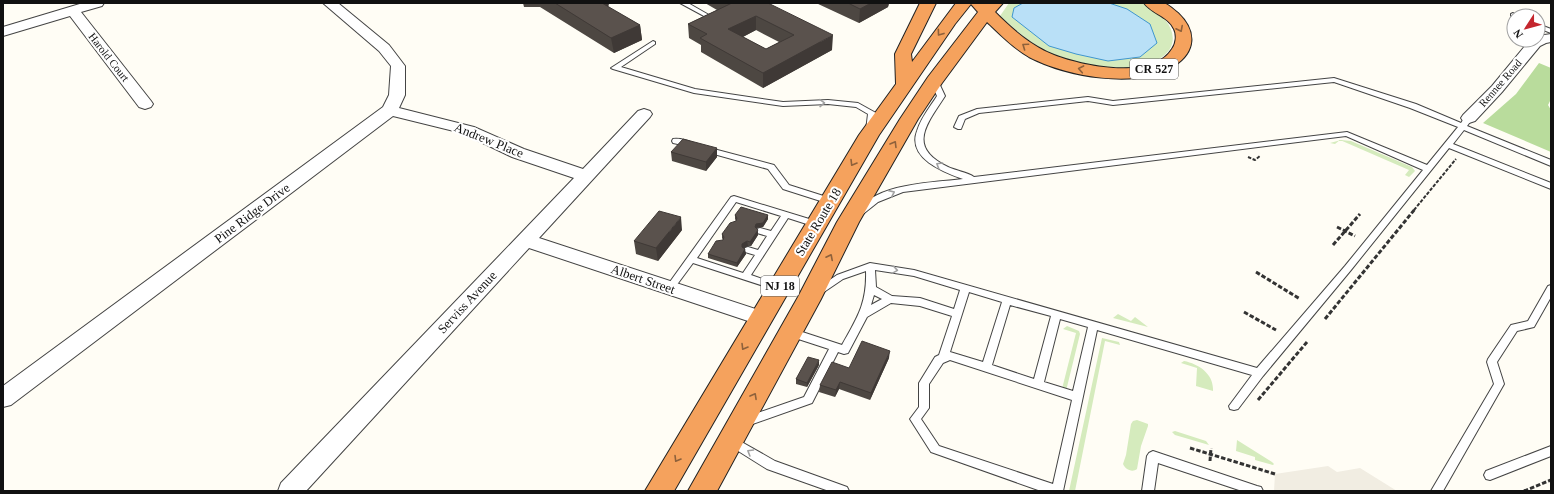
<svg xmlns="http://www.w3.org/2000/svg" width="1554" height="494" viewBox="0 0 1554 494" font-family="'Times New Roman',serif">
  <rect width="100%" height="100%" fill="#fffdf5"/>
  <path fill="#d5ebbd" d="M1009,3H1143C1184,24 1184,59 1135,67C1110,71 1081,66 1057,56C1035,48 1018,32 1000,16Z
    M1340,140L1335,144L1330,143L1341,140L1351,141L1412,167L1415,171L1409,177L1405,175L1409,170Z
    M1118,314L1131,321L1135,317L1148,327L1113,318Z
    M1067,326L1079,331L1080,334L1066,391L1062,389L1076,333L1063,329Z
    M1102,338L1119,342L1120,345L1105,341L1075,491H1069Z
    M1184,361C1199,364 1214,374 1213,391L1196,386L1197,368L1181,363Z
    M1137,420L1148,424V426L1141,446L1137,469C1132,473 1125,469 1123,464L1126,455L1131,424L1133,421Z
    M1175,431L1206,441L1209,445L1175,435L1172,432Z
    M1237,440L1272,462L1274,464L1273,465L1255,460V457L1236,451Z"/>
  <path fill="#b9dc9c" d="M1539,63L1551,68V99L1548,105L1551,110V152L1483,123L1516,94Z"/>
  <path fill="#f1ede2" d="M1328,466L1337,472L1360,468L1397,491H1274L1275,474Z"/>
  <path fill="#b9e0f7" stroke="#3f96cf" d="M1023,3H1109L1127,9L1150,24L1157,43L1140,57L1108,61L1076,54L1049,46L1012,17L1014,8Z"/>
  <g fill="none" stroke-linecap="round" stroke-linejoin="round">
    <defs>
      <path id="lane" d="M680,3H688L709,15L704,16Z
        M1513,13L1518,16H1514V18L1511,16V14Z
        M1538,24L1551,29V33L1538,28Z
        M653,41L655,42V44L621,67L695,89L783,102L828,100L858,103L876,113L874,130L870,132H867L866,130L868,114L856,107L828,104L783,106L694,93L613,69L611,68Z
        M1334,78L1416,104L1461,123L1463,120H1469L1470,122L1467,126L1551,160V166L1464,130L1453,144L1551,183V189L1449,148L1351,270L1263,376L1238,409L1234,410L1230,409L1229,406L1252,375L1097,330L1063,491H1041L931,452L910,419L919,407V383L935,357L939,355L952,316L920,306L891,303L867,317L848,353L844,354L838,352L812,403L747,426L743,424L742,421L743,418L804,397L829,349L786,335L785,332L786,329L790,328L842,345C857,318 867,304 866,271L843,279L821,294H815L813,292L815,290L837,275L870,263L914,270L1257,368L1345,266L1423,170L1346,136L903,192L878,202L863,214L860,215L856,212C877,183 930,183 963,179C943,172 907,158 917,131C921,118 930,107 937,96L930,81L934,79L938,81L945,96C927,124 906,147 948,167C956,171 967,172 974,177L1347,132L1427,165L1458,127L1410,108L1334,82L1113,105L1088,101L979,113L965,119L961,129H958L954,127L959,116L977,109L1088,97L1113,101ZM875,270L914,276L960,290L954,309L920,298L892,296L876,287ZM969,292L1002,302L983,362L950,352ZM874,295L882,299L871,305ZM1010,305L1051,316L1034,379L992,365ZM1060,319L1088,327L1073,391L1044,382ZM950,360L1072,400L1053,484L939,446L921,419L929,408V384L943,363Z
        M673,139C680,138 691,141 696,145L692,147L673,143L672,141Z
        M703,147H706L774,165L789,185L833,199L834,201L830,204L783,189L768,169L703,151L702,149Z
        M734,196L819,222L820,224L816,227L788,218L751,275L782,286L784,288L782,290H776L693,263L673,290H667L665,288L667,286L731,197ZM736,202L781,216L771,231L760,228L757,229L756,231L757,233L767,236L758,250L748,247L745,248L743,250L745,252L755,255L743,273L697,258Z
        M1551,285V297L1534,327L1517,331L1497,362L1504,384L1443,491H1431L1494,384L1487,362L1488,359L1511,325L1528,321L1548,286Z
        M731,436L775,461L847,487L849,491H829L767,469L727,444L725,441L727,438Z
        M1551,446V456L1490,480L1486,479L1484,475L1486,471Z
        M1153,451L1257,486L1261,487L1263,491H1242L1158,463L1154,491H1142L1147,456L1149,453Z"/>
      <path id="street" d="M83,3H104L102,6L81,12L151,101L153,104L151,107L145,109L139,107L70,16L3,36V27Z
        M323,3H338L389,45L405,66V95L399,108L474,127L524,149L583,169L638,111L644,109L650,111L652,114L650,117L539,238L768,313L771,318L768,323L761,326L754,323L529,248L306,491H278L281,483L574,178L512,157L462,133L393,116L11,405L3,407V386L383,107L389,95L391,66L379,51Z
        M1551,34V42L1546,43L1540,46L1502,92L1475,121L1469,123L1463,121L1461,118L1463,115L1492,86L1530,40H1538V36Z"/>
      <path id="highway" d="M920,3H936L911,54L912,62L956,3H1003L995,12C1012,29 1031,46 1054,55C1082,66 1152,81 1172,49C1176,44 1177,35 1174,29C1168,16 1152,14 1144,3C1150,3 1157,2 1163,3C1168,4 1174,10 1178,13C1197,31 1196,52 1174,66C1136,90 1066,76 1029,57C1013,48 1000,34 987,22L942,83L918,119L859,222L821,299L717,491H688L798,297L837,222L900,119L928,77L978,12L971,4L955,24L879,135L674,491H645L859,135L896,84L895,54Z"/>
    </defs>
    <use href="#lane" stroke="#444" stroke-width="2"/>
    <use href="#street" stroke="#444" stroke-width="2"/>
    <use href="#highway" stroke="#222" stroke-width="2"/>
    <path stroke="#333" stroke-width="2" stroke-dasharray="3.5 1.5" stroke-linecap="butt" d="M1248,157L1255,160L1260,156
      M1414,210L1456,159"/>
    <path stroke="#333" stroke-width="3" stroke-dasharray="4.5 2" stroke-linecap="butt" d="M1337,227L1355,236
      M1333,245L1360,214
      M1256,272L1300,299
      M1244,312L1276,330
      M1325,319L1415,209
      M1258,400L1307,342
      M1190,448L1275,474
      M1210,461L1211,448
      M1524,491L1551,480"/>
    <use href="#lane" fill="#fff" fill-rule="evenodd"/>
    <use href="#street" fill="#fff" fill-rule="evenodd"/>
    <use href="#highway" fill="#f5a25d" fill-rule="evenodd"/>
  </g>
  <path fill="#4d4742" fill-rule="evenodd" d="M523,3H609L608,7L640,25L642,40L614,53L540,7H524Z
    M705,3H768L832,50L763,88L701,52V45L689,38L688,24L717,10ZM756,30L779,42L766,49L743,37Z
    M816,3H889L888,7L859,23Z
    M717,148V157L706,171L672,161L671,152Z
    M735,215L768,219L763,227L756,228L758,235L751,246H748L744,248L746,254L737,267L708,258V254L723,240L722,238V234L736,221L735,219Z
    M682,230L658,261L636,254L634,241Z
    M889,358L870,400L839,389L835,397L819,392L820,385L849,368Z
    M819,365L807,387L796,384V379Z"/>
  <path fill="#3f3936" d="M602,3H609L605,18Z
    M871,3H889L888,7L859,23L860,9Z
    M756,16V30L729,44L728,29Z
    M640,25L642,40L614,53L611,38Z
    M833,35L832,50L763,88V73Z
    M717,148V157L706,171V162Z
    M768,215V219L763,227L756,228L755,227L756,224Z
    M681,217L682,230L658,261L656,248Z
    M758,230V235L751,246L750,242Z
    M747,241L748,246L742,249V244Z
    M745,249L746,254L737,267V263Z
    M890,351L889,358L870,400L871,393Z
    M819,360V365L807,387V383Z
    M840,382L839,389L835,397L836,390Z"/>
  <path fill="#5a524d" stroke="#3f3936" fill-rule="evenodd" d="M555,3H602L640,25L611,38Z
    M732,3H768L833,35L763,73L700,38L707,34L688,24ZM756,16L794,35L766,49L728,29Z
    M848,3H871L860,9Z
    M683,139L717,148L706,162L671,152Z
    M741,207L768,215L763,223L756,224L755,227L758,230L750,242L747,241L742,244V247L745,249L737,263L708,254L716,241L723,240L724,237L722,234L730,223L736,221L737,218L735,215Z
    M659,211L681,217L656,248L634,241Z
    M862,341L890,351L871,393L840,382L836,390L820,385L832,362L849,368Z
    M808,357L819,360L807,383L796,379Z"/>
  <defs><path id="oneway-chevron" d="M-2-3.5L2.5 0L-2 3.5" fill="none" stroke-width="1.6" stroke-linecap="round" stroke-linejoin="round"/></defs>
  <g stroke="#8e613b">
    <use href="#oneway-chevron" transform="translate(1180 29) rotate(63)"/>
    <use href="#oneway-chevron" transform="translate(940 33) rotate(126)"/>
    <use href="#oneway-chevron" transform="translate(1025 46) rotate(-145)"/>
    <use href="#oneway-chevron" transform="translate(1081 69) rotate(-169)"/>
    <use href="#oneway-chevron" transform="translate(894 144) rotate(-59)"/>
    <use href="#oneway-chevron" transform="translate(853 163) rotate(121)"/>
    <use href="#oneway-chevron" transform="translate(830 257) rotate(-63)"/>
    <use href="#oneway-chevron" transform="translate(744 347) rotate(121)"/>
    <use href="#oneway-chevron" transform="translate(754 396) rotate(-61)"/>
    <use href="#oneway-chevron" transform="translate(677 459) rotate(121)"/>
  </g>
  <g stroke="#a0a0a0">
    <use href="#oneway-chevron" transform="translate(822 103) rotate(-1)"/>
    <use href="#oneway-chevron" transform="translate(939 165) rotate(-149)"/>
    <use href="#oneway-chevron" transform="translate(892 193) rotate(-24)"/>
    <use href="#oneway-chevron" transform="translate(895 270) rotate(9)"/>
    <use href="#oneway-chevron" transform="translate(750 452) rotate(-149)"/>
  </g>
  <g text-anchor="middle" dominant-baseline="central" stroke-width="4" stroke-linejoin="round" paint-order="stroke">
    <g font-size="11" fill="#111" stroke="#fff">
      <text transform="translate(109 57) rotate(52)">Harold Court</text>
      <text transform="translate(1500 83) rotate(-49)">Rennee Road</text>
    </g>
    <g fill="#fff" stroke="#585858" stroke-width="1">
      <rect x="1130" y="59" width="48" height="20" rx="3"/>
      <rect x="761" y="276" width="38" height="20" rx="3"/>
    </g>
    <g font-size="12" font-weight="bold" fill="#111">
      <text x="1154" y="69">CR 527</text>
      <text x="780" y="286">NJ 18</text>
    </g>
    <g font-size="13" fill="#111" stroke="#fff">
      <text transform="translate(489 140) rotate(22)">Andrew Place</text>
      <text transform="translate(252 213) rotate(-37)">Pine Ridge Drive</text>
      <text transform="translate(818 222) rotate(-59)">State Route 18</text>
      <text transform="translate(643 279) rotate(19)">Albert Street</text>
      <text transform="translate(467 302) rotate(-47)">Serviss Avenue</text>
    </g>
  </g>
  <rect width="1554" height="494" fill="none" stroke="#111111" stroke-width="8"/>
  <g transform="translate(1526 28) rotate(234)"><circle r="19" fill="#ffffff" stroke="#a0a0a0"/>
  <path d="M0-3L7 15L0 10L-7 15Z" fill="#c4262e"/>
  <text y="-6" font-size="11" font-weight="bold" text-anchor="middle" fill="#111111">N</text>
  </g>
</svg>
